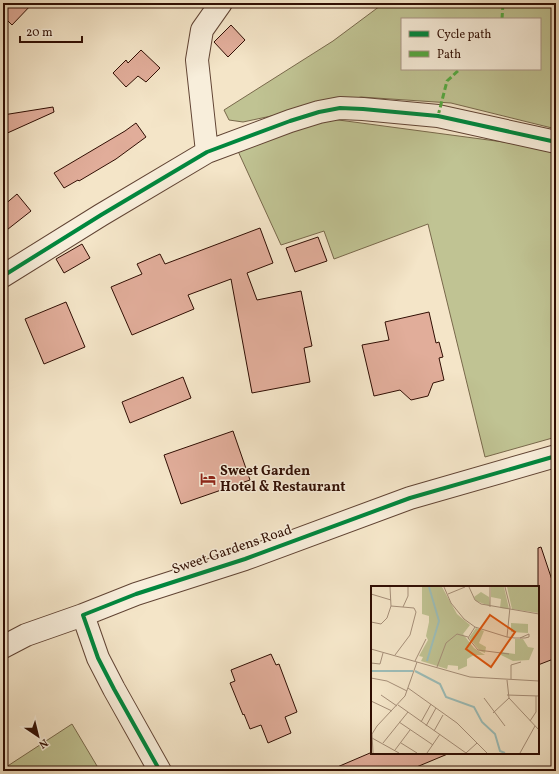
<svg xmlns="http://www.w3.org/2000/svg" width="559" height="774" viewBox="0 0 559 774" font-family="Vollkorn,serif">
  <rect width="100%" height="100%" fill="#f4e5c8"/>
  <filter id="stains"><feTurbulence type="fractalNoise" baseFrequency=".005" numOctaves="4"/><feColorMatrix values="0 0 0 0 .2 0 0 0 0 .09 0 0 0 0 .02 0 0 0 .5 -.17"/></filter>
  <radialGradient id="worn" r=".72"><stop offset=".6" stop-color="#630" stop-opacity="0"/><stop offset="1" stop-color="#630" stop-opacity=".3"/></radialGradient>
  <path fill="#c0c393" stroke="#78684b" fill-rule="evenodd" d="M384,3H556V129L451,103L361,97L243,122L229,120L224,110L333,41ZM402,19H540V69H402Z
    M331,119L556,149V437L485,457L428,224L334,259L324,231L281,245L237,149Z
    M72,724L100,771H3V769Z"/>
  <path fill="#e1ad9a" stroke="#300e03" d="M3,3H33L12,25L3,16Z
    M231,25L245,40L228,57L214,42Z
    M141,50L160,68L146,82L138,76L126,87L113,73L126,60L128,63Z
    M53,107L54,112L3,135V115Z
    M136,123L146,137L116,159L79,181L78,180L64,188L54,173L125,131Z
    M17,194L31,211L3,233V206Z
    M260,228L273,263L247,273L257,300L301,291L312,346L304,348L310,382L252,393L231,279L188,295L194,309L132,335L111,287L142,274L137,264L160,254L165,264Z
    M318,237L327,261L295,272L286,248Z
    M82,244L90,258L64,273L56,259Z
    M66,302L85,347L44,364L25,319Z
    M429,312L436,343L439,342L443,357L439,358L444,380L433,383L428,396L411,400L400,390L374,396L362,345L389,340L385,322Z
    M183,377L191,398L130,423L122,402Z
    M233,431L250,480L181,504L164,455Z
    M541,547L556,592V658L538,665V548Z
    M271,654L276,665L279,664L297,712L285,717L291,733L268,743L261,725L250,729L244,714L243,715L230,683L235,681L231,670Z
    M370,753H450L407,771H328Z"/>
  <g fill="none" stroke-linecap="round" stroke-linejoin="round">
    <defs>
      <path id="street" d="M207,152L197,60L202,30L221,3
        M3,276L101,215L207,152L290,121L319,112L340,108L363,109L438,116L556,142
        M3,647L26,635L83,615
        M160,771L114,689L98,658L83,615L136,594L245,559L410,498L556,456"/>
    </defs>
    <use href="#street" stroke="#614434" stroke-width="24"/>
    <use href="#street" stroke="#f8eedb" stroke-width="22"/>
    <path stroke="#54a840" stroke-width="3" stroke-dasharray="6 3" stroke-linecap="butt" d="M502,19L503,3
      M438,116L447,81L460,69"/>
    <defs>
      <path id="cycleway" d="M3,276L101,215L207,152L290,121L319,112L340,108L363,109L438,116L556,142
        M160,771L114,689L98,658L83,615L136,594L245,559L410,498L556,456"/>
    </defs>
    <use href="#cycleway" stroke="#f8eedb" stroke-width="6"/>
    <use href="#cycleway" stroke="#00873e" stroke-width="4"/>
  </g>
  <defs>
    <symbol id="hotel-bare" viewBox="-9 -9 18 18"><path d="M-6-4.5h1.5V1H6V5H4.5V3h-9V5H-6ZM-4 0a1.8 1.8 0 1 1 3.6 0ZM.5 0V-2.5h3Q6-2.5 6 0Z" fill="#8f2418" stroke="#f8eedb" stroke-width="2.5" paint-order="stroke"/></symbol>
  </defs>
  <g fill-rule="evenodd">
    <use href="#hotel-bare" x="197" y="468" width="22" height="22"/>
  </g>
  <g text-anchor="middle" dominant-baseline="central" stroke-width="3" stroke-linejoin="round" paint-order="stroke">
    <g font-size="14" font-weight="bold" fill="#300e03" stroke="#f8eedb" text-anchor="start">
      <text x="220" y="471">Sweet Garden<tspan x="220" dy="16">Hotel &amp; Restaurant</tspan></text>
    </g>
    <g font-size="14" fill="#300e03" stroke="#f8eedb">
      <text transform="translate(232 550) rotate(-19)">Sweet Gardens Road</text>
    </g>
  </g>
  <g transform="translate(371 586)">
    <rect width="168" height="168" fill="#f4e5c8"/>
    <path d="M51,1H71L86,28L99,39L92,48L103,62L114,69H103L96,73V80L87,84V80L77,79L76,83L50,75L52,71L48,70L57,54L55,50L58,36V30L51,28ZM120,1H133L138,23L129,22L130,13L120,11ZM136,1H168V27L141,23ZM110,6L118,11L119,20L105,15L103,11ZM140,37L157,38V47L140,46ZM105,42L113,45L108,57L115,61L114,67L109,65L98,52ZM144,53H152L157,61L163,62L158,74L142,75L130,69V66L144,68Z" fill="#c0c393"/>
    <path fill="none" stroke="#9cbeba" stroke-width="2" d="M56,75L68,35L58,1M0,85H42M44,85L69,98L75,111L103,121L111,136L124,148L129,165L134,167"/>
    <path fill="none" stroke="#a68f79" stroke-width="1" d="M73,1L80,17L93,33L104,41L136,51L139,21L134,1M98,1L104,14L110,18L168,28M119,1V21M0,8L20,14M77,8L94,1M20,20L43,22L45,26L39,49L24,69M32,21L37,10V1M0,36L10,38L16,32L20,20L19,1M104,41L97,52L107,64L138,68M136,51L144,52H154L158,51V48L149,52M0,63L99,91L168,95M44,75L55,53M0,77L9,78L12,67M66,81L75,57L86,48L97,51M0,92L16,95L36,105M140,93V79L150,76M136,94L138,112L168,144M37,102L86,137L116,167M10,109L26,120M136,109L168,110M113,112L134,140M0,115L21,125M27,119L95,167M122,127L138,112M159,135L165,126V110M28,136L62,159M50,136L60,118M55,140L65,122M63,145L72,129M1,152L28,167M12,157L37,126M30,157L46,167M24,164L39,144M2,167L1,148L6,140L34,110L46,76M56,167L69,148M95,167L106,157M149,167L164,140"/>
    <path fill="#df550c" fill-opacity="0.15" stroke="#df550c" stroke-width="2" d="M119,29L144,46L120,81L95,63Z"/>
    <rect width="168" height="168" fill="none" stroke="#300e03" stroke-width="2"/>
  </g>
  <rect width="559" height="774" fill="none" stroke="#f4e5c8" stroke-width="16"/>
  <rect x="4" y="4" width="551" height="766" fill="none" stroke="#300e03" stroke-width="2"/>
  <rect x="8" y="8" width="543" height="758" fill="none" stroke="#300e03"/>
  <rect x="401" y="18" width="140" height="52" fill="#f8eedb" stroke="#a89485"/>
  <rect x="409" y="31" width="20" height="6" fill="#00873e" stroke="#a89485"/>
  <text x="437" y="38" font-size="12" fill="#300e03">Cycle path</text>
  <rect x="409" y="51" width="20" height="6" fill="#54a840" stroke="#a89485"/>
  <text x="437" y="58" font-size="12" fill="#300e03">Path</text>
  <g transform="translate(38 736) rotate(145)" stroke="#f8eedb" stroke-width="3" paint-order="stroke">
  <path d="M0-3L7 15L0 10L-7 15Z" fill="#300e03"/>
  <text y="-6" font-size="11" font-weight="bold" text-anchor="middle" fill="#300e03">N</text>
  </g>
  <path d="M20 36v6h62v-6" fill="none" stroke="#300e03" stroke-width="2"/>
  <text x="26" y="36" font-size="12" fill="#300e03" stroke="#f8eedb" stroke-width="3" paint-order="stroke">20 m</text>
  <rect width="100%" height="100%" filter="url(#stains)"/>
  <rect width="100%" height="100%" fill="url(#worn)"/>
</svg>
